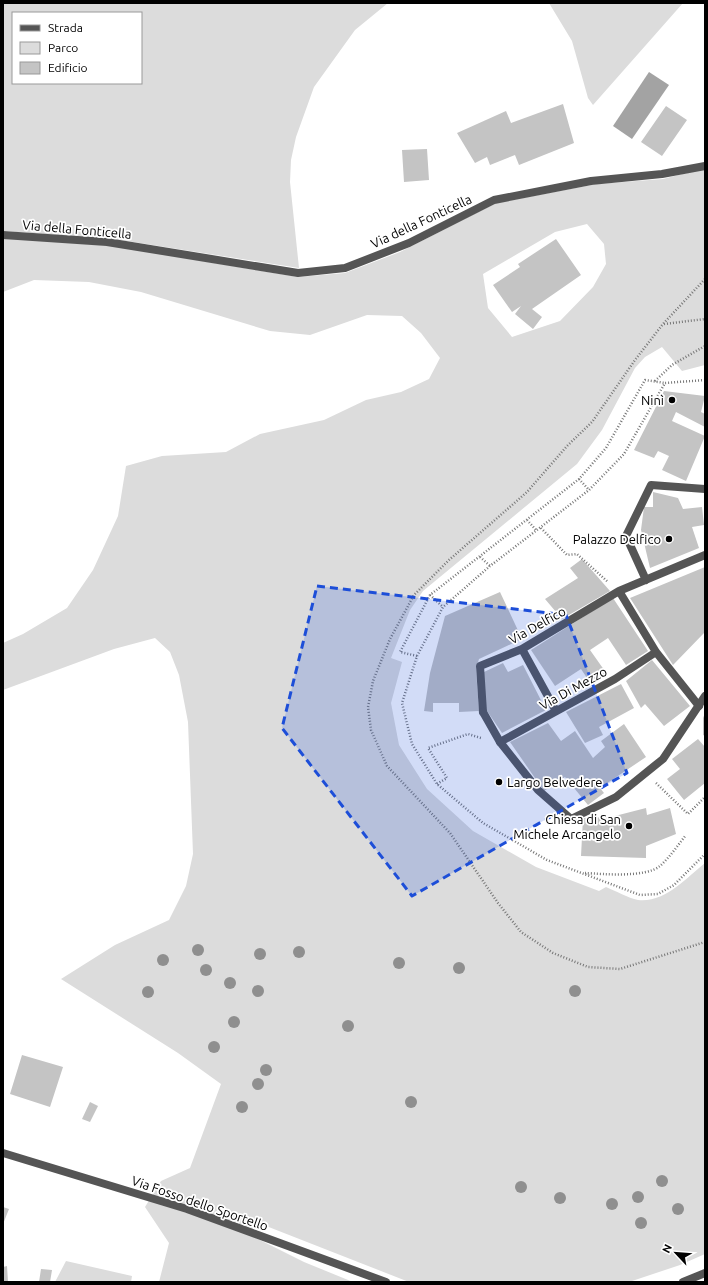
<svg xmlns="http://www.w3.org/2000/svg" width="708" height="1285" viewBox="0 0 708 1285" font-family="Ubuntu,sans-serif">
  <rect width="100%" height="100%" fill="#fff"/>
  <path fill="#dcdcdc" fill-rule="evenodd" d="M3,3H388L355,30L314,87L296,137L291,160L290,182L299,268L114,239L3,231ZM13,13H141V83H13Z
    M549,3H683L593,105L588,98L572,41Z
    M698,170H705V365L682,371L662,347L645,357L635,368L602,430L577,464L423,591L410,610L391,658L402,662L391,703L399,745L427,789L473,831L536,867L599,891L606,887C616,891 628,898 638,900C665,903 686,878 705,863V1254L680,1265L629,1282H409L251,1220L254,1237L304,1262L353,1282H159L169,1243L145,1207L161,1181L190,1168L221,1084L178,1053L61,979L115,945L169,920L186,886L193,854L188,722L179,675L170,652L155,638L114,649L3,690V643L23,634L67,608L93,570L118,516L126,466L162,456L226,452L260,434L324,420L366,400L401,392L429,379L440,358L421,333L402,316L367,315L310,335L270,331L141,292L89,282L34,280L3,292V238L113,246L298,277L345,273L400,252L496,203L597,184L663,179ZM587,224L604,244L606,264L593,287L560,321L512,337L488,308L483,274L555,232Z
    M66,1261L132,1276L131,1282H55Z"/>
  <path fill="#a3a3a3" d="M649,72L669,85L632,139L613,126Z"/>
  <path fill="#c4c4c4" d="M563,104L574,143L519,165L515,155L490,165L487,157L475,163L457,133L506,111L511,123Z
    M666,106L687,120L662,156L641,142Z
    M427,149L429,180L404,182L402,150Z
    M556,239L581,275L532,309L542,317L533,329L515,314L521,306L512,312L493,285L520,267L518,264Z
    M664,391L705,396L701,412L705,414V427L676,412L672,421L705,436L686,481L662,470L669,456L658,451L654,458L634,450Z
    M653,492L678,498L683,509L702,507L704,525L692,527L699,548L650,568L641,530L644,507H653Z
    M582,559L610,591L562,619L545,599L578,578L570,568Z
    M705,567V632L673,665L630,598Z
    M500,592L522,639L479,659L476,669L479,711L459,712V703H433V712L424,711L430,673L445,616Z
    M613,598L648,651L626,665L608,638L590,650L607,674L591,684L581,669L555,686L531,650Z
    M652,660L690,706L664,726L645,704L641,708L626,681Z
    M503,663L508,672L523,665L546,710L502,733L485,708L484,672Z
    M621,684L634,708L599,727L603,735L585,743L566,712Z
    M705,713V736L703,735V718Z
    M548,723L561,741L575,731L593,758L605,747L601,741L624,724L646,757L600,788L604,793L588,805L565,777L544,791L510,742Z
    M698,739L705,747V783L684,800L667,779L680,769L672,759Z
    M646,808L647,815L670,808L676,834L646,846V858L581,856L583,818L611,817Z
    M22,1055L63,1067L50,1107L10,1094Z
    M90,1102L98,1106L90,1122L82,1119Z
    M3,1207L9,1209L3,1224Z
    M7,1266L8,1282H3V1267Z
    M41,1269L52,1270L50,1282H39Z"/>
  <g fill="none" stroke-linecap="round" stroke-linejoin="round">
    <path stroke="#777" stroke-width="2.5" stroke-dasharray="1 2" stroke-linecap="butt" d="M705,279L663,324L635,360L592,422L567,446L527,492L449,560L414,595L390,639L373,681L368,707L371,730L387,766L450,833L498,903L521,932L553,953L588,967L620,969L705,942
      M664,324L705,319
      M705,380L665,383L624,454L589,490L490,566L443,607L417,656L402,703L412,744L437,784L483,823L547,860L640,895L658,894L674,885L705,854
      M655,381L672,365L705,346
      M579,479L589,490
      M527,520L537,531
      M541,528L567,555L577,554L608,582
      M480,557L490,566
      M430,595L443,607
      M417,656L400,652L430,595L579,479L606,448L645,380L665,383
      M656,783L688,814L705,797
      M437,784L447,778L428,748L468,734L481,738
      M585,873C604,874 645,878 660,866C670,857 678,845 686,835"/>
    <path stroke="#555" stroke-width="8" d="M646,580L626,536L651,485L705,489
      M619,591L656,652L699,706
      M522,649L556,711
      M483,712L480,666L522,649L619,591L705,555
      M500,742L615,679L656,652"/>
    <path stroke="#555" stroke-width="8" d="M3,235L107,242L298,273L345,268L409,243L494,200L591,181L662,174L705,166
      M483,712L500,742L538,790L571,819L616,797L663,759L705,696
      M3,1153L187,1209L386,1282
      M683,1282L705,1273"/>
  </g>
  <g fill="#8f8f8f">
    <circle cx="198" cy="950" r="6"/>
    <circle cx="299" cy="952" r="6"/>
    <circle cx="260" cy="954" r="6"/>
    <circle cx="163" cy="960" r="6"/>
    <circle cx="399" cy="963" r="6"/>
    <circle cx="459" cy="968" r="6"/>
    <circle cx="206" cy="970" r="6"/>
    <circle cx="230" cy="983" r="6"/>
    <circle cx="258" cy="991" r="6"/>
    <circle cx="575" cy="991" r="6"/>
    <circle cx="148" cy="992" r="6"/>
    <circle cx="234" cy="1022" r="6"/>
    <circle cx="348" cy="1026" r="6"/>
    <circle cx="214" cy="1047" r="6"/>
    <circle cx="266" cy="1070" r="6"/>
    <circle cx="258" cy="1084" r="6"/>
    <circle cx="411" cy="1102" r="6"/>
    <circle cx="242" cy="1107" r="6"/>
    <circle cx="662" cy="1181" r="6"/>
    <circle cx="521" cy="1187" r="6"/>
    <circle cx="638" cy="1197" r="6"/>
    <circle cx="560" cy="1198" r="6"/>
    <circle cx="612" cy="1204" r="6"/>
    <circle cx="678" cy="1209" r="6"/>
    <circle cx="641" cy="1223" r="6"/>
  </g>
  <path fill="#1d4ed8" fill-opacity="0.2" stroke="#1d4ed8" stroke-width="3" stroke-dasharray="8 5" stroke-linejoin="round" d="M317,586L566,615L627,773L412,896L282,728Z"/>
  <g fill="#000" stroke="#fff" stroke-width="1.5">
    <circle cx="672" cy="400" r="4"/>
    <circle cx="669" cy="539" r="4"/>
    <circle cx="499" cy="782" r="4"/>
    <circle cx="629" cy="826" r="4"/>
  </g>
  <g text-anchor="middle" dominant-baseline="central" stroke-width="3.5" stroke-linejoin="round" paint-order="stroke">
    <g font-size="13" fill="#000" stroke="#fff">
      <text transform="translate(421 221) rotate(-25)">Via della Fonticella</text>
      <text transform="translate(77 229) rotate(5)">Via della Fonticella</text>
      <text transform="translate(537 625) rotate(-29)">Via Delfico</text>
      <text transform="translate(573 688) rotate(-29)">Via Di Mezzo</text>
      <text transform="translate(200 1203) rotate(19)">Via Fosso dello Sportello</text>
    </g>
    <g font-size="13" fill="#000" stroke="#fff" text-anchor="end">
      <text x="664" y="400">Ninì</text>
      <text x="661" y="539">Palazzo Delfico</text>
      <text x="507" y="782" text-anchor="start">Largo Belvedere</text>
      <text x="621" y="819">Chiesa di San<tspan x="621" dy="15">Michele Arcangelo</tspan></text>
    </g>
  </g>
  <rect width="708" height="1285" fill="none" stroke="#000000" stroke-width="8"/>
  <rect x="12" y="12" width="130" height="72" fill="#ffffff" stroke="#999999"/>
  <rect x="20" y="25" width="20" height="6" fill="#555555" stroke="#999999"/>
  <text x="48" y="32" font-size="12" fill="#000000">Strada</text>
  <rect x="20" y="42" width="20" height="12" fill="#dcdcdc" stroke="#999999"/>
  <text x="48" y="52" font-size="12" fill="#000000">Parco</text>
  <rect x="20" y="62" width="20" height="12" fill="#c4c4c4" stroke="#999999"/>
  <text x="48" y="72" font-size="12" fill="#000000">Edificio</text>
  <g transform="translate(676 1253) rotate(296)" stroke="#ffffff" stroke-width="3" paint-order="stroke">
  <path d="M0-3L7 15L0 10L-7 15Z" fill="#000000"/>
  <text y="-6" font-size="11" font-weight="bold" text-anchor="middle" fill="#000000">N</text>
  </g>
</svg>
